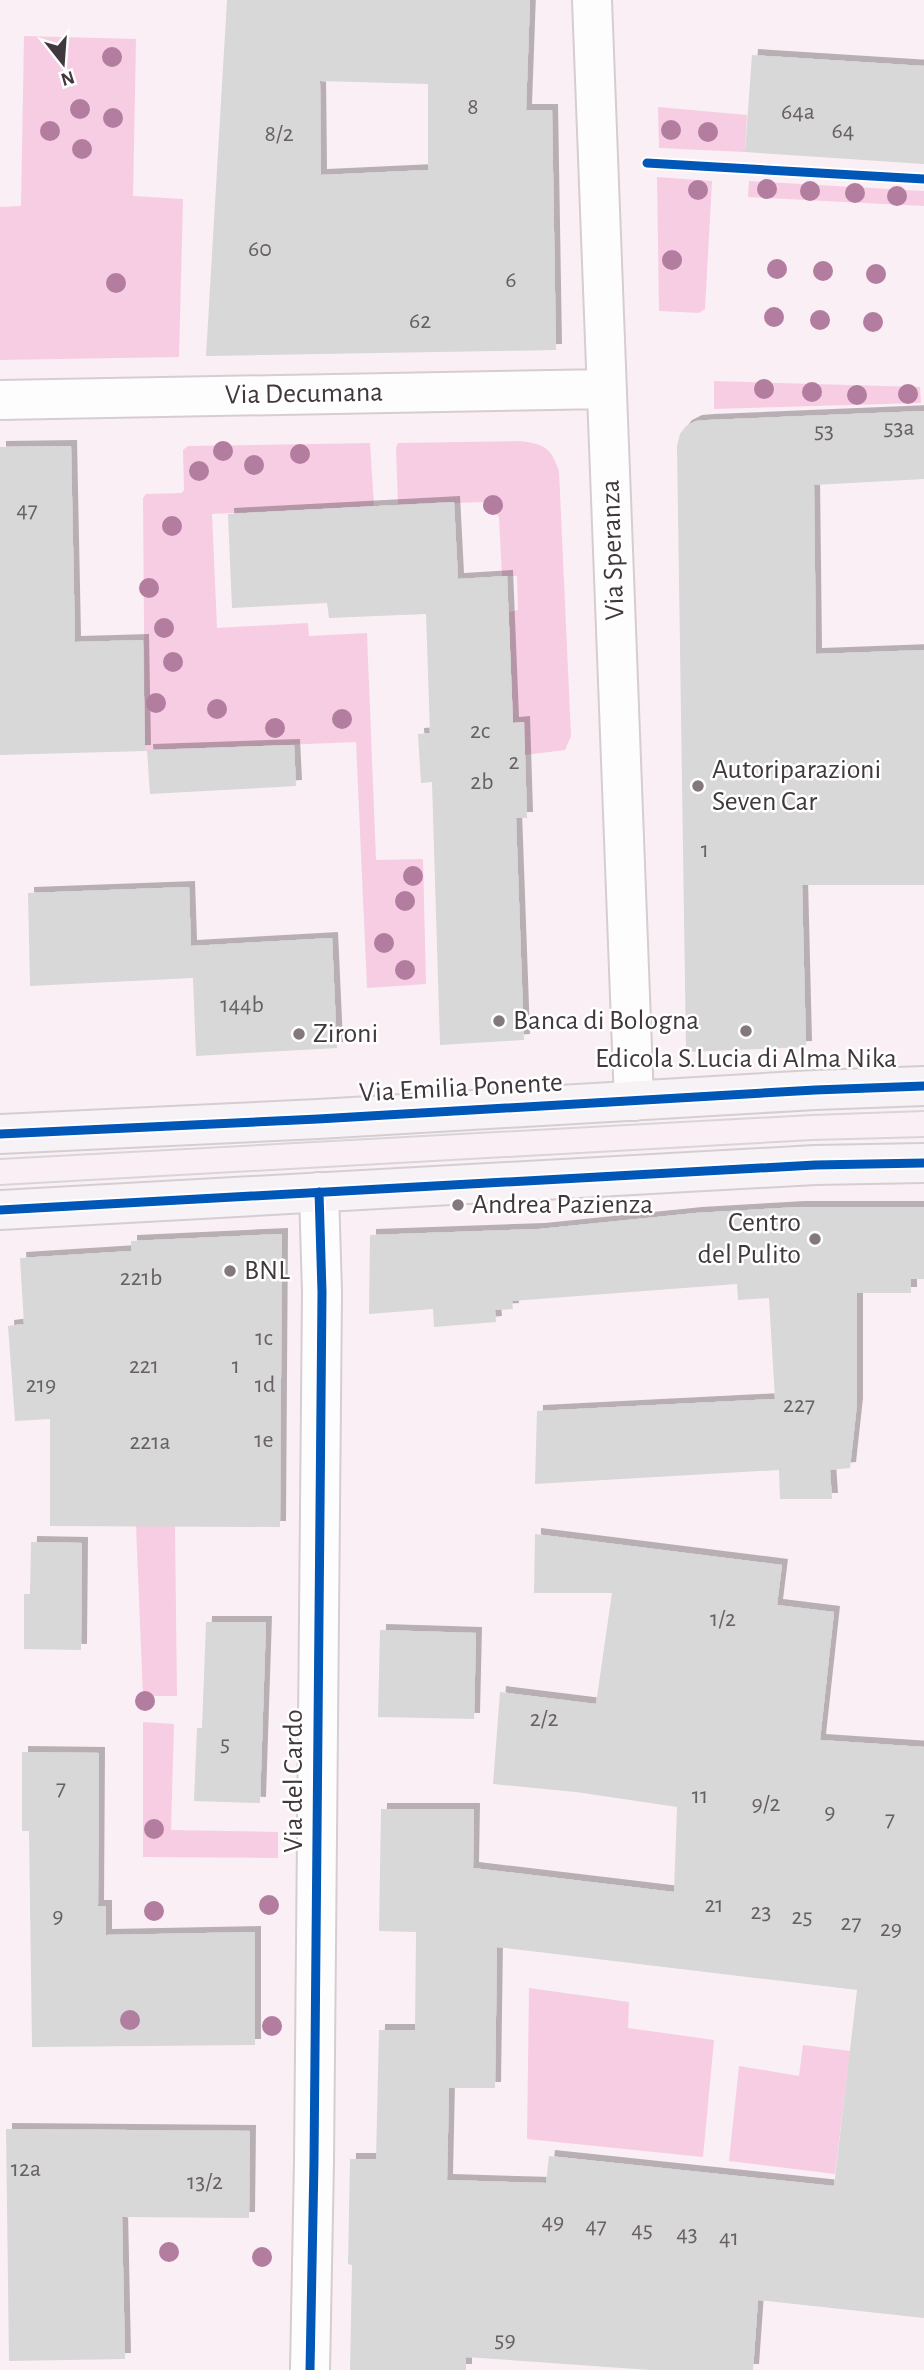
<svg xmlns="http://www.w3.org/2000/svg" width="924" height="2370" viewBox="0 0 924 2370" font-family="'Alegreya Sans',sans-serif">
  <defs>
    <filter id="shadow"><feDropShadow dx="6" dy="-6" stdDeviation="0" flood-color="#0004"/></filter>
  </defs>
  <rect width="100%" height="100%" fill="#faeff4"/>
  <path fill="#f7cde3" d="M24,36L136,39L133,196L183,199L179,357L0,360V207L21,206Z
    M658,107L747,115L745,152L659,148Z
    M657,177L712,181L705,309L699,313L659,311Z
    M749,181L924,191V206L748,197Z
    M714,381L920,387L921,403L714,409Z
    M520,441C545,444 551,448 559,471L571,736L565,750L525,755L523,722L513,723L509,612L518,610L517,576H502L499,518C496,510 493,504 484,502L398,505L396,448L398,443Z
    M370,443L374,506L212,514L217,628L308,623L309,636L367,633L376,860L423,859L426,984L367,988L356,742L145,751L143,498L146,494L181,493L184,490L183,450L188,446Z
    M136,1526H175L177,1696H143Z
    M143,1722L174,1724L171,1830L278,1832V1858L143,1857Z
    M529,1988L629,2002L628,2028L714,2040L703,2157L527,2139Z
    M803,2045L850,2051L835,2174L729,2161L739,2066L799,2076Z"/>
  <path fill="#d8d8d8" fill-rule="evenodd" filter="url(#shadow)" d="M227,0H530L526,110H552L556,350L206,356ZM320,81L428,84V170L321,175Z
    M752,55L924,66V164L745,152Z
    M924,411V479L814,485L816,654L924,650V885H802L806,1047L686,1052L677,446L680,434L686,426L696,421L708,420Z
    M71,446L75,642L143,640L145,751L0,755V447Z
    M454,502L458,579L507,576L513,723L524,722L527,818H516L524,1040L440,1045L432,782L421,783L418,734L430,733L426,614L329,618L327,603L232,608L228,514Z
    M294,745L296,786L150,794L147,750Z
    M189,887L191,946L332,938L337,1048L196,1056L193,978L30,986L28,893Z
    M799,1207H924V1279H911V1293H857V1404L850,1468L830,1470L832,1499H780L779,1470L535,1484L537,1411L775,1399L769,1298L738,1300L737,1284L512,1301L513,1309L495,1310L496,1322L434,1327L433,1309L369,1314L370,1235L539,1229L696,1213Z
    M282,1234L280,1527L50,1526V1419L15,1421L8,1326L24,1324L20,1258L131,1251V1241Z
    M535,1534L782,1565L777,1605L834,1612L820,1740L924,1747V2318L758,2300L753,2370H650L466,2357V2370H350L352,2265L348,2264L350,2159H376L379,2030H415L416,1932L379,1931L381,1809H474L473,1868L674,1892L677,1807L576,1792L493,1784L500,1692L596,1704L612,1593H534ZM497,1947L857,1990L834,2186L549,2156L546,2183L447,2180L449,2088H495Z
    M31,1542L82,1543L81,1650L24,1649V1594H30Z
    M206,1622H266L260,1803L194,1801L197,1728H202Z
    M380,1630L476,1633L474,1719L378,1717Z
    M22,1752L99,1753L98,1906H106V1935L255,1932V2045L32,2047L29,1831H22Z
    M6,2129L250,2131L249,2218L122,2217L125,2359L9,2361Z"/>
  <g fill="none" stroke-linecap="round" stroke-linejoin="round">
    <defs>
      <path id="minor" d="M592,0L634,1101
        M0,400L607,389
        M310,2370L314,2161L322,1292L319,1192"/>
      <path id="secondary" d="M0,1134L318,1119L815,1090L924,1086
        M0,1210L815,1165L924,1163"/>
    </defs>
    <use href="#minor" stroke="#d6cdd1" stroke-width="42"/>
    <use href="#secondary" stroke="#d6cdd1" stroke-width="42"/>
    <path stroke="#dddbdb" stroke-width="4.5" stroke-dasharray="2 5" stroke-linecap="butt" d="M649,164L924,179"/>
    <use href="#minor" stroke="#fefdfd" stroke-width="38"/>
    <use href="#secondary" stroke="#f7f2f5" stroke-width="38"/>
    <path stroke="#d7d5d6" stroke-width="2" d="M0,1159L812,1115L924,1111
      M0,1185L813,1140L924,1137"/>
    <defs>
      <path id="cycleway" d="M647,163L924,179
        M0,1134L318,1119L815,1090L924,1086
        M0,1210L815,1165L924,1163
        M310,2370L314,2161L322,1292L319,1192"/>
    </defs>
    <use href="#cycleway" stroke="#fff" stroke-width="13"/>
    <use href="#cycleway" stroke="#0057b8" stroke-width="9"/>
  </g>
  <g fill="#b37d9f">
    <circle cx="112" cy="57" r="10"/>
    <circle cx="80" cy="109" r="10"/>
    <circle cx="113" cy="118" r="10"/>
    <circle cx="671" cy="130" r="10"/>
    <circle cx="50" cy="131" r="10"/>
    <circle cx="708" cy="132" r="10"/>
    <circle cx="82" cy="149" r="10"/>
    <circle cx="767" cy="189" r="10"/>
    <circle cx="698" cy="190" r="10"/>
    <circle cx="810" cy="191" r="10"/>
    <circle cx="855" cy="193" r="10"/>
    <circle cx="897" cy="196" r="10"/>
    <circle cx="672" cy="260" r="10"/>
    <circle cx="777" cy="269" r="10"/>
    <circle cx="823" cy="271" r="10"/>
    <circle cx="876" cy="274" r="10"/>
    <circle cx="116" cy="283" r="10"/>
    <circle cx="774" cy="317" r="10"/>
    <circle cx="820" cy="320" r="10"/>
    <circle cx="873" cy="322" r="10"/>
    <circle cx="764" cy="389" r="10"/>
    <circle cx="812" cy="392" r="10"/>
    <circle cx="908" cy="394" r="10"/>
    <circle cx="857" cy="395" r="10"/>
    <circle cx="223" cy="451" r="10"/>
    <circle cx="300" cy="454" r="10"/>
    <circle cx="254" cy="465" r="10"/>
    <circle cx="199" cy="471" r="10"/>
    <circle cx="493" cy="505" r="10"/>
    <circle cx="172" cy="526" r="10"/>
    <circle cx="149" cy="588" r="10"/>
    <circle cx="164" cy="628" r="10"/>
    <circle cx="173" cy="662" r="10"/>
    <circle cx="156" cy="703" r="10"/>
    <circle cx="217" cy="709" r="10"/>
    <circle cx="342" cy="719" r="10"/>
    <circle cx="275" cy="728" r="10"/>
    <circle cx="413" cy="876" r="10"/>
    <circle cx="405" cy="901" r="10"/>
    <circle cx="384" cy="943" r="10"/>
    <circle cx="405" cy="970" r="10"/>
    <circle cx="145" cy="1701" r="10"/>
    <circle cx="154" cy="1829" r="10"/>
    <circle cx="269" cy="1905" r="10"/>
    <circle cx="154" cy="1911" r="10"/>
    <circle cx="130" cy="2020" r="10"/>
    <circle cx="272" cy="2026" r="10"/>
    <circle cx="169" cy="2252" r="10"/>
    <circle cx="262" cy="2257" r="10"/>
  </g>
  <g fill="#82787d" stroke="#fff" stroke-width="2.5">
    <circle cx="698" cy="786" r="7"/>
    <circle cx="499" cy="1021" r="7"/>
    <circle cx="746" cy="1031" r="7"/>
    <circle cx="299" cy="1034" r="7"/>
    <circle cx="458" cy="1205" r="7"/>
    <circle cx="815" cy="1239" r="7"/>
    <circle cx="230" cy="1271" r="7"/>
  </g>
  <g text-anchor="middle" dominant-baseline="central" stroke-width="5" stroke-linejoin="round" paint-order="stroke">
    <g font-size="24" fill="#676064">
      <text x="473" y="107">8</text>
      <text x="798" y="112">64a</text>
      <text x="843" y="131">64</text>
      <text x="279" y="134">8/2</text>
      <text x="260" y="249">60</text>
      <text x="511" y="280">6</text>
      <text x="420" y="321">62</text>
      <text x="899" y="428">53a</text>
      <text x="824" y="431">53</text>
      <text x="27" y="510">47</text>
      <text x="480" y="731">2c</text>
      <text x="514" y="762">2</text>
      <text x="482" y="782">2b</text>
      <text x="705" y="850">1</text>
      <text x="242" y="1005">144b</text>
      <text x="141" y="1278">221b</text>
      <text x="264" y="1338">1c</text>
      <text x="144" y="1366">221</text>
      <text x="236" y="1366">1</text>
      <text x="41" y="1385">219</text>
      <text x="265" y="1385">1d</text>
      <text x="799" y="1405">227</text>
      <text x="264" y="1440">1e</text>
      <text x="150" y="1442">221a</text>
      <text x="723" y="1619">1/2</text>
      <text x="544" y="1719">2/2</text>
      <text x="225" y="1744">5</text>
      <text x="61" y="1788">7</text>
      <text x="700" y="1796">11</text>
      <text x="766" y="1804">9/2</text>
      <text x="830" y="1812">9</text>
      <text x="890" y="1819">7</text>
      <text x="714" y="1905">21</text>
      <text x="761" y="1912">23</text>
      <text x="58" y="1916">9</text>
      <text x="802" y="1917">25</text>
      <text x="851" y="1923">27</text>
      <text x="891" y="1929">29</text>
      <text x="26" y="2169">12a</text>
      <text x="205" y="2182">13/2</text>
      <text x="553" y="2222">49</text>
      <text x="596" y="2226">47</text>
      <text x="642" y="2230">45</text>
      <text x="687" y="2234">43</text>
      <text x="729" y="2238">41</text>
      <text x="505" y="2340">59</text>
    </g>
    <g font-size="28" fill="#41383d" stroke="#fff">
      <text transform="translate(304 394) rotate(-1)">Via Decumana</text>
      <text transform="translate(613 550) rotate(-92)">Via Speranza</text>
      <text transform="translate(461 1088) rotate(-3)">Via Emilia Ponente</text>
      <text transform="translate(294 1781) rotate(-90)">Via del Cardo</text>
    </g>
    <g font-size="28" fill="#41383d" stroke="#fff" text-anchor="start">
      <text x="712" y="770">Autoriparazioni<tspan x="712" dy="32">Seven Car</tspan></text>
      <text x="513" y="1021">Banca di Bologna</text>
      <text x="313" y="1034">Zironi</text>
      <text x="746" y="1059" text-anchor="middle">Edicola S.Lucia di Alma Nika</text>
      <text x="472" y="1205">Andrea Pazienza</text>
      <text x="801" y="1223" text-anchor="end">Centro<tspan x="801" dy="32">del Pulito</tspan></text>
      <text x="244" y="1271">BNL</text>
    </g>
  </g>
  <g transform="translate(63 63) rotate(163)" stroke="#ffffff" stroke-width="5" paint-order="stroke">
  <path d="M0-5L12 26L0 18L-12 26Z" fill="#41383d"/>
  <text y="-10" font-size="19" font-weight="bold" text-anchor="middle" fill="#41383d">N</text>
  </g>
</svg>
